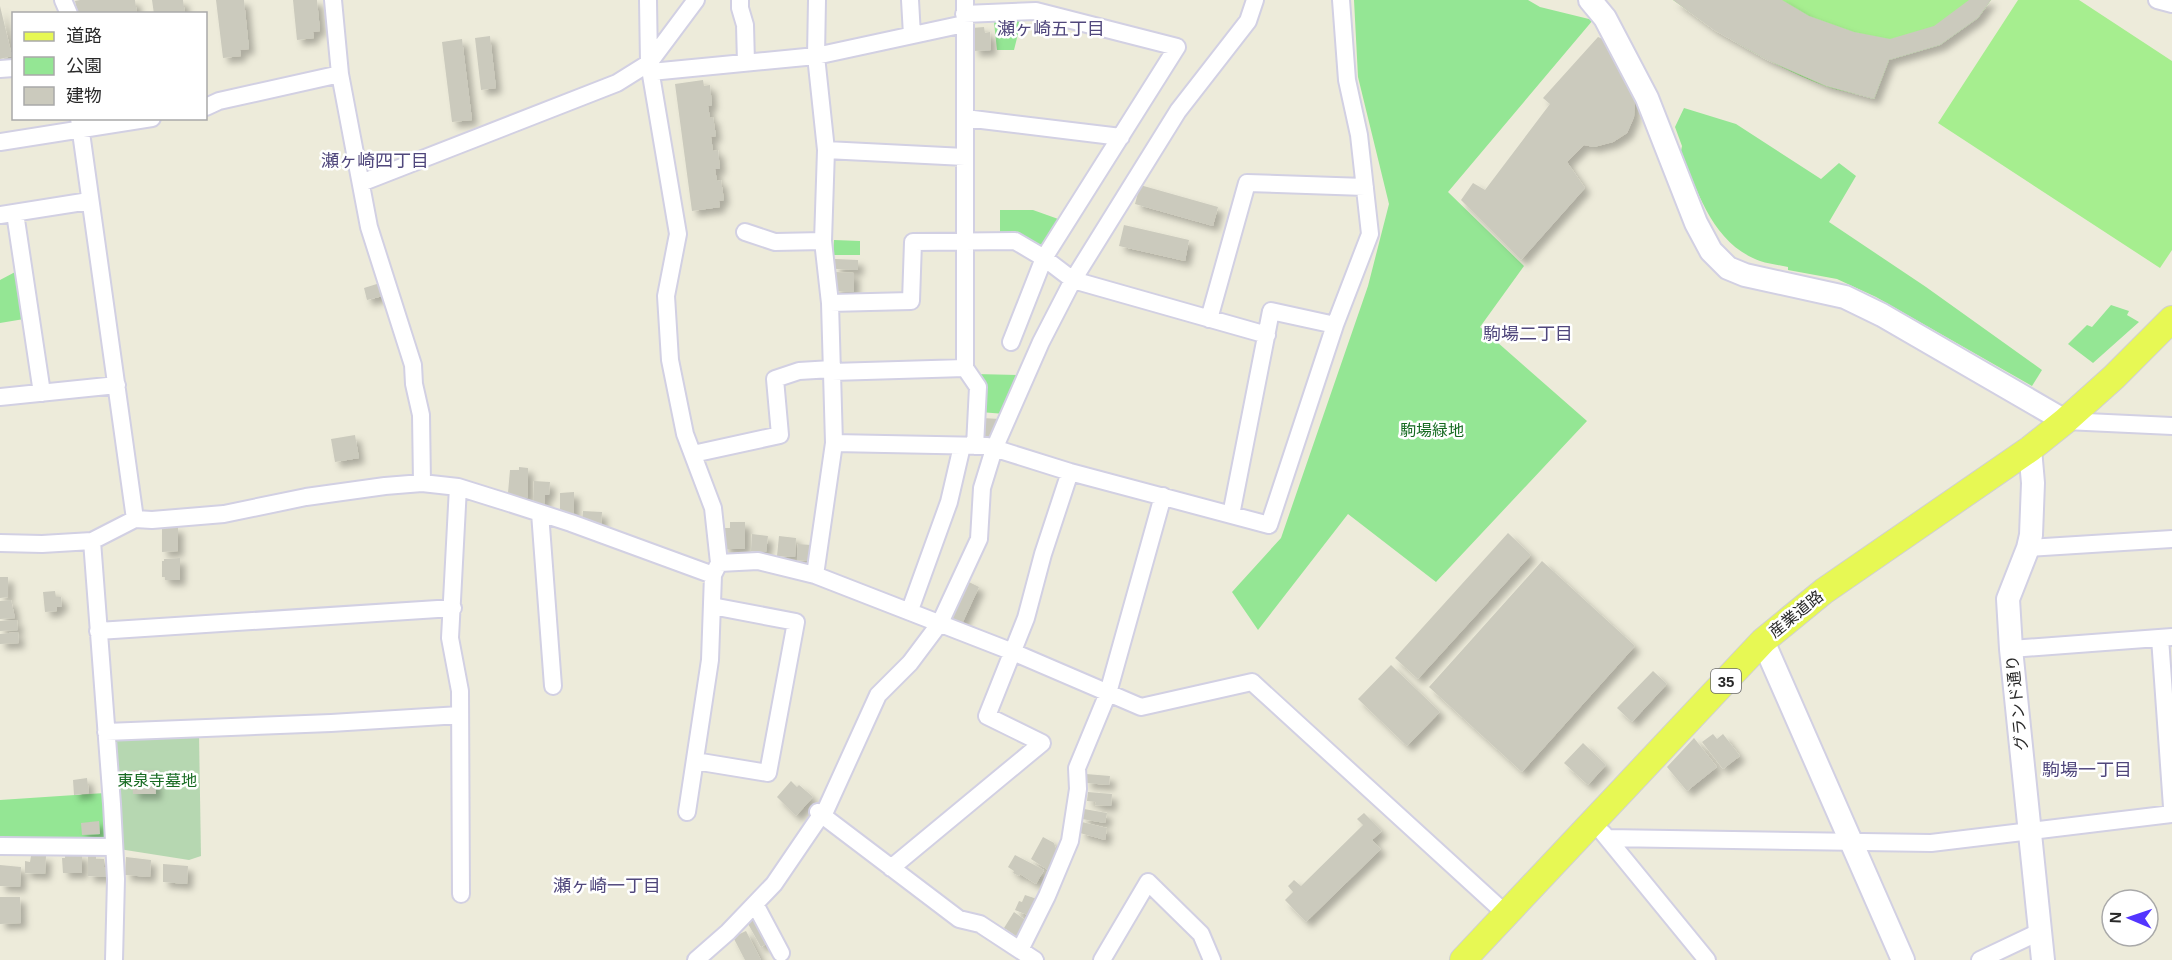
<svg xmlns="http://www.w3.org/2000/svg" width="2172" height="960" viewBox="0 0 2172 960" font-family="Helvetica,'Noto Sans JP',sans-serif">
  <defs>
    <filter id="shadow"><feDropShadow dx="5.5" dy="5.5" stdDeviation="3" flood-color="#0004"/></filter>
  </defs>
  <rect width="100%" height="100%" fill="#edebda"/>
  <path fill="#94e694" d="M1354,0H1528L1540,7L1593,20L1448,192L1524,266L1480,327L1587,421L1436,582L1348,514L1258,630L1232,592L1281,538L1368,286L1389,204L1358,77Z
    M1022,18L1014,50H997L994,22Z
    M1684,108L1736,124L1821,179L1839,163L1856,176L1829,222L1926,287L2042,370L2032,386L1876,297L1837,279L1788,270V267C1779,265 1769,264 1760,261C1713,244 1698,193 1681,151L1682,146L1675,127Z
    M1000,210H1033L1061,220L1044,248L1019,234L1000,232Z
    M834,240L860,241V255H833Z
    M17,271L24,319L0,323V280Z
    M2111,305L2129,311L2127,315L2139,322L2093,363L2068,344L2087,325L2092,327Z
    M975,374L1020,375L1005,414L980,412Z
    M105,793L107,842L0,840V800Z"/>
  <path fill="#b6d7b1" d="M199,734L201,856L189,860L119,849L115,738Z"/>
  <path fill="#a6ee8f" d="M1673,0H1991L1978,18L1940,45L1889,60L1874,99C1858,94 1840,91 1825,86C1770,65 1720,34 1673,0Z
    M2018,0H2079L2172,61V250L2160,268L1938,123Z"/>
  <path fill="#cbcabd" filter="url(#shadow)" d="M80,0H135L137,14H78L75,1Z
    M152,0H183L185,14H154Z
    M216,0H244L249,49L240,50L241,56L223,58Z
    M293,0H317L320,31L313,32L314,38L297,40Z
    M1673,0H1782L1809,16L1854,32L1890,39L1934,26L1969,0H1991L1978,18L1940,45L1889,60L1874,99L1826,86L1767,60L1714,30Z
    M0,6L12,56L0,59Z
    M984,27L985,33L990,32L991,50L974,51L972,28Z
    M490,36L496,88L481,90L475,38Z
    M1598,37L1607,41L1635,94L1634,117L1627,133L1613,142L1594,147L1584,145L1567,162L1585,188L1521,260L1461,200L1473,183L1485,190L1550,104L1543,98Z
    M462,39L472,120L452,122L442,42Z
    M703,80L704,86L710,85L712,105L708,106L710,118L713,117L716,136L711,137L713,151L718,150L720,169H715L717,181L721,180L724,200L719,201L720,207L692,211L675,84Z
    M1140,185L1218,207L1213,226L1135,204Z
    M1124,225L1189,240L1185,261L1119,246Z
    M835,259L858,260V270L835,269Z
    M836,272L854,273V292L835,291Z
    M380,283L383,296L367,300L364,288Z
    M982,418L1000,419L993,438H982Z
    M355,435L359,458L335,462L331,439Z
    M519,467L528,468V498L510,497L511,493H508L510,470H519Z
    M534,481L550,482L549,495H545V505H533Z
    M574,492V515H560V493Z
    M583,511L602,512L601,527L582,521Z
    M730,522H745V549H724V528H730Z
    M162,527H178V551L162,552Z
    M1508,533L1531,555L1418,679L1395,658Z
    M752,534L768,536L766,552L751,551Z
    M779,536L796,538L795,557L777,556Z
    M798,544L811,545L810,561L797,560Z
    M180,558V580H165V577H162V561H164V559Z
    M1542,561L1635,646L1522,772L1429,687Z
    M0,577H8V597L0,598Z
    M965,580L979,587L961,626L947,619Z
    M55,591L56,597H61L62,607H57V611L45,612L43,592Z
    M11,600L15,618L0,619V601Z
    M17,620L18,630L0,631V621Z
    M18,632L19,643L0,644V634Z
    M1391,665L1440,712L1407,746L1358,699Z
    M1653,671L1667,684L1632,722L1617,708Z
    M1713,734L1717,739L1723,734L1740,756L1723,769L1702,742Z
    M1694,738L1717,767L1687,791L1667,767Z
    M1583,743L1606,765L1588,785L1564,763Z
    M132,770H155L156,794H133Z
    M1086,774L1110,776L1109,785L1086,783Z
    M87,778L89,793L74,795L73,780Z
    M791,781L797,787L799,785L813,797L796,816L777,797Z
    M1088,792L1112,794L1111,806L1095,805L1096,802L1087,801Z
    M1084,809L1107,813L1105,823L1082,819Z
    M1364,813L1382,831L1372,840L1381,849L1306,922L1285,900L1293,892L1288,886L1294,880L1301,886L1363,825L1357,819Z
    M99,821L100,834L82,835L81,823Z
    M1082,822L1107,828L1105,840L1080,833Z
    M1043,837L1054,843L1057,852L1048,870L1031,859Z
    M82,854V873H63L62,858H65V855Z
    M88,855H96V859H104V867H107V877L88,876Z
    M1015,855L1044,870L1036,884L1020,874L1019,876L1013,873L1014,871L1008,867Z
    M31,856H46L45,874L25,873V861L30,862Z
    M126,857L151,860L150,877L125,875Z
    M163,864L188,866L187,884L163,882Z
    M0,865L21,867L20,887L0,886Z
    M1025,895L1037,899L1030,916L1015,910L1019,901L1022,902Z
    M0,897H20L21,923L0,924Z
    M1014,912L1028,922L1018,937L1004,928Z
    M757,916L771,941L761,947L747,922Z
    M746,931L761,960H745L733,937Z"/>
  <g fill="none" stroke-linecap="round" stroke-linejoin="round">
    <defs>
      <path id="street" d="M63,0L69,14
        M333,0L340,74L369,227L413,365L414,384L421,415L422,483
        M648,0L649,63L678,234L666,296L670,360L685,434L713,508L719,563L713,575L710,660L687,812
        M740,0V8L745,25L746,63
        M910,0L912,35
        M965,0V368L978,387L975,446
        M2157,0L2172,4
        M964,14L1036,11L1177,47L1044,258L1011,342
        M0,69L14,68
        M651,72L816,56L964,24
        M206,107L219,101L340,74
        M79,118L135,519
        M965,118L1121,137
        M0,142L152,118
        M826,150L965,157
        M361,183L617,83L649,63L696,0
        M15,213L42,393
        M0,215L89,201
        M745,232L775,242L823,241
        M830,303L911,301L913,242L1015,241L1044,258L1073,280L1267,335
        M1209,319L1247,183L1365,187
        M832,372L965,368
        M0,397L117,385
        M2065,421L2172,426
        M834,443L987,446L1070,472L1269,525L1335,325L1370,234L1359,135L1347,80L1341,0
        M693,454L780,435L775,379L799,371L832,369
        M458,487L450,638L460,691L461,894
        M540,513L553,686
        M1231,515L1271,311L1335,325
        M92,541L112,804L116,879L114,960
        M0,543L42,544L92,541L135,519L152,520L224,514L306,497L385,486L422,483L458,487L506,502L571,523L713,575
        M2028,548L2172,539
        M719,563L758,561L815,575L1013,652L1141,707L1252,682L1506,914
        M815,575L834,443L830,303L823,241L826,150L816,56L817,0
        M910,610L949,502L962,446
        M98,631L453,608
        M2160,638L2172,807
        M2011,649L2172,637
        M106,732L331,723L460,715
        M695,761L768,773L796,622L712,606
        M818,812L959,919L980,924L1035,960
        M823,816L878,695L910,663L940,623L979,539L982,488L994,449L1041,342L1073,280L1178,111L1248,21L1255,0
        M1603,833L1707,960
        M1607,838L1931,843L2172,814
        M0,846L114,847
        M891,868L1042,743L987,716L1026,618L1043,554L1070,472
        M755,904L781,953
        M1020,950L1047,896L1070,841L1078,789L1077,768L1108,693L1163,496
        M696,960L728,932L774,884L821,815
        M1102,960L1148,882L1201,934L1212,960
        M1980,960L2039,932"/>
      <path id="secondary" d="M1590,0L1605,18L1647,98L1696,223L1711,251L1728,268L1745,275L1845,297L1882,315L2065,421
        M2030,449L2033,483L2031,535L2028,548L2008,599L2011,649L2043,960
        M1763,641L1903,960"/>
      <path id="primary" d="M1463,960L1763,641L1824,591L2030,449L2065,421L2114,377L2172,319"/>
    </defs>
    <use href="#street" stroke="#d2d0e3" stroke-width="20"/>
    <use href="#secondary" stroke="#d2d0e3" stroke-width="26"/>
    <use href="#primary" stroke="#d0d0d0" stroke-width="28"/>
    <use href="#street" stroke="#fff" stroke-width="16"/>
    <use href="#secondary" stroke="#fff" stroke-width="22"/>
    <use href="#primary" stroke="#e7f854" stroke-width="26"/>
  </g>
  <g text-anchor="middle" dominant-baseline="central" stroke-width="5" stroke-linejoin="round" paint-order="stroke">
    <rect fill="#fff" stroke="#696969" stroke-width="1.5" x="1711" y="669" width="30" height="24" rx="4.5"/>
    <g font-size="15" font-weight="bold" fill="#292929">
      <text x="1726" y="681">35</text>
    </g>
    <g font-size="16" fill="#166a21" stroke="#fff">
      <text x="1432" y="430">駒場緑地</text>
      <text x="157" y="780">東泉寺墓地</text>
    </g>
    <g font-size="16" fill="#292929" stroke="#fff">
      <text transform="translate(1796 614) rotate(-39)">産業道路</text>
      <text transform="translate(2017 703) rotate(-96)">グランド通り</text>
    </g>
    <g font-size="18" fill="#50477c" stroke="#fff">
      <text x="1051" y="29">瀬ヶ崎五丁目</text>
      <text x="375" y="161">瀬ヶ崎四丁目</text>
      <text x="1528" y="334">駒場二丁目</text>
      <text x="2087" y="770">駒場一丁目</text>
      <text x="607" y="886">瀬ヶ崎一丁目</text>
    </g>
  </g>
  <rect x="12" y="12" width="195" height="108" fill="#ffffff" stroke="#a9a9a9" stroke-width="1.5"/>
  <rect x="24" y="32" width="30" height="9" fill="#e7f854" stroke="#a9a9a9" stroke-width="1.5"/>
  <text x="66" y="42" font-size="18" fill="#292929">道路</text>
  <rect x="24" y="57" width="30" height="18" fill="#94e694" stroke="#a9a9a9" stroke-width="1.5"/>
  <text x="66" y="72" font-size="18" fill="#292929">公園</text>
  <rect x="24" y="87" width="30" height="18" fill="#cbcabd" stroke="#a9a9a9" stroke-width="1.5"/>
  <text x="66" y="102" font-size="18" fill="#292929">建物</text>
  <g transform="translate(2130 918) rotate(272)"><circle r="28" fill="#ffffff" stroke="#a9a9a9" stroke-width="1.5"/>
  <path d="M0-4.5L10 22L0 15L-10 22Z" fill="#5335ff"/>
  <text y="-9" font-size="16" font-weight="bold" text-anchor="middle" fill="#292929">N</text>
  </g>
</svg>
